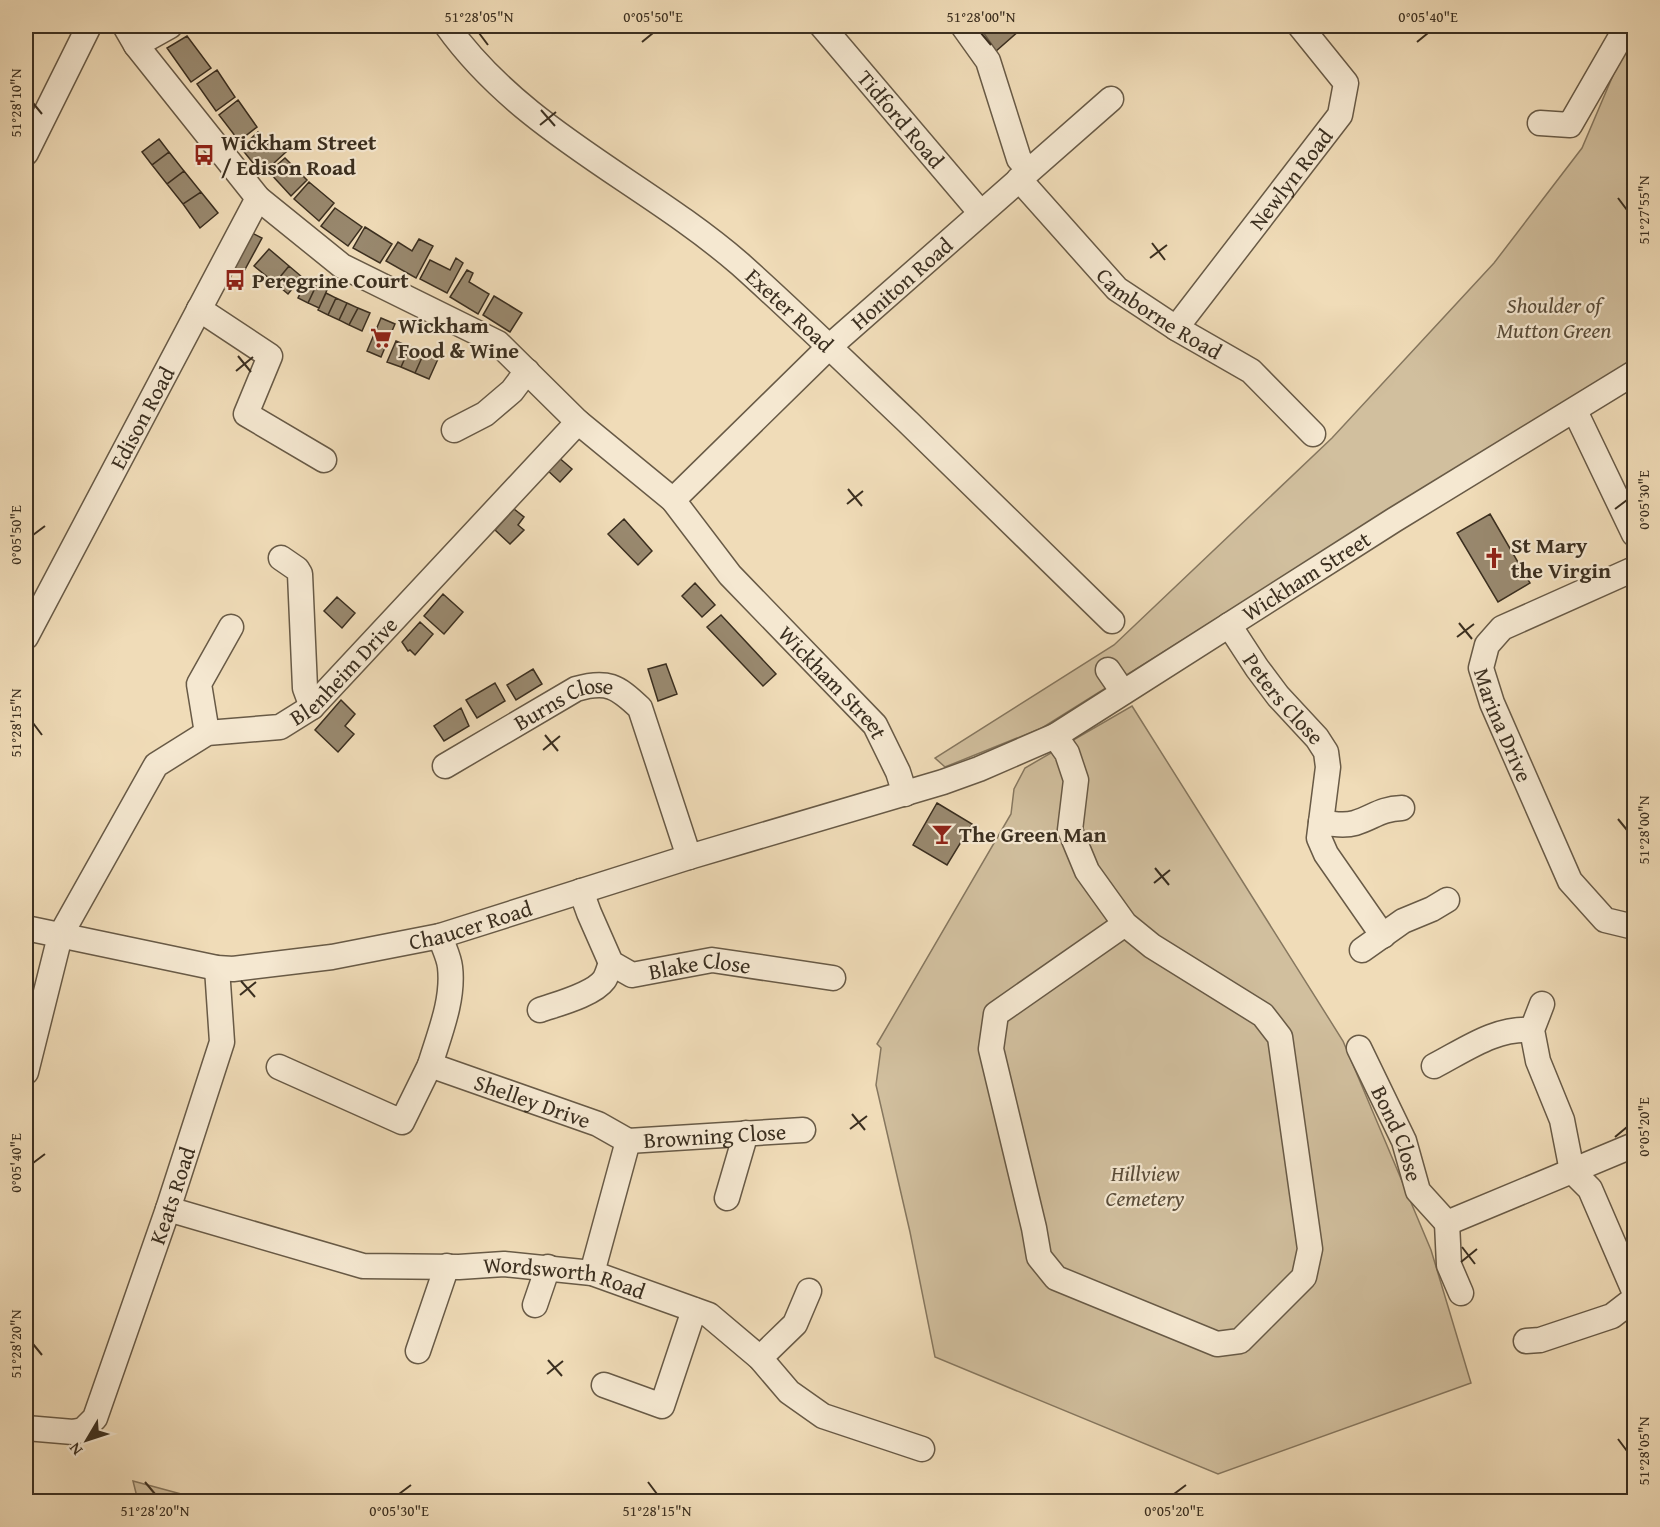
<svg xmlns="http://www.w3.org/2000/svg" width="1660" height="1527" viewBox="0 0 1660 1527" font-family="'Gentium Book Plus',serif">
  <rect width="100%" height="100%" fill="#f0dcb8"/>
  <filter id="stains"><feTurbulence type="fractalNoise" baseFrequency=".00333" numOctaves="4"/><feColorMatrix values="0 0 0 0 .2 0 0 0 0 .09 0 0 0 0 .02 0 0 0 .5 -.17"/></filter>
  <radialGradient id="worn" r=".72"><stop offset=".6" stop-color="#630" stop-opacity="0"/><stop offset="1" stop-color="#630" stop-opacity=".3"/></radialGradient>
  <path fill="#d1bf9e" stroke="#86775f" stroke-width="1.5" d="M1634,26V362L1404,501L1042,728L945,767L935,758L1114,645L1332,438L1494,263L1582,148Z
    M1132,706L1343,1041L1431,1250L1471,1383L1218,1474L935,1357L910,1232L876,1085L881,1048L877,1044L1011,814L1014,789L1025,768Z
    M133,1481L207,1501H138Z"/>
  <path fill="#99896f" stroke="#3b2f20" stroke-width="1.5" d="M973,26H1018L1021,29L995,52Z
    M187,36L211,68L191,82L167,48Z
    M217,70L235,97L216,111L197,84Z
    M238,100L257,127L239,141L219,115Z
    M258,132L267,145L275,139L286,152L262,174L241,148Z
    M159,139L169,152L152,165L142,152Z
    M169,152L184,171L167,184L152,165Z
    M285,158L307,180L291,196L269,172Z
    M184,171L201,192L183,204L167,184Z
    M309,182L334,203L319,221L294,199Z
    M201,192L218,213L200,228L183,204Z
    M335,208L362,227L348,246L321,226Z
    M365,227L392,244L380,263L353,248Z
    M248,231L262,238L242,275L229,267Z
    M419,239L433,246L416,278L386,261L398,242L412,251Z
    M269,249L289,266L275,283L254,266Z
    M456,258L463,263L447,293L420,279L430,260L450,270Z
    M289,266L302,277L288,294L275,283Z
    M467,270L473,273L469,282L489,294L478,314L450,297Z
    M306,281L316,286L308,303L298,298Z
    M316,286L327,290L319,308L308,303Z
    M326,293L336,298L328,315L318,310Z
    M494,296L522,313L510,332L483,315Z
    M336,298L347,303L339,320L328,315Z
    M347,303L358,308L349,325L339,320Z
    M358,308L370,313L362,331L349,325Z
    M381,318L395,324L381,357L367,351Z
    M396,341L410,347L401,367L387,362Z
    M410,347L424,353L415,373L401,367Z
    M424,353L438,359L429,379L415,373Z
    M557,456L572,469L560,482L545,468Z
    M514,509L524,517L518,525L524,530L510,544L495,530Z
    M1490,514L1530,583L1498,602L1457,533Z
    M624,519L652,551L638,565L608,534Z
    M695,583L715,605L702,617L682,596Z
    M443,594L463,612L444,634L424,616Z
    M337,597L355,613L342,628L324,611Z
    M721,615L776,674L763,686L707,627Z
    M420,622L433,634L415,655L410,650L408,651L402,642Z
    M666,664L677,694L658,701L648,669Z
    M533,669L542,684L516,700L507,685Z
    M495,683L505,701L477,718L466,700Z
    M341,700L355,714L345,726L354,734L338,752L315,730Z
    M461,708L469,726L444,741L434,726Z
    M937,803L972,824L947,865L913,845Z"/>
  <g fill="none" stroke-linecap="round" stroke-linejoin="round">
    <defs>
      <g id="minor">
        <path id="s1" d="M125,26L136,45L258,198L342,266L498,343L578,422L673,500L730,575L875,725L898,772L905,794"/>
        <path id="s2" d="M447,26C523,132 644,181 740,264C797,315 852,369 908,422C976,488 1044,554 1112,621"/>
        <path id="s3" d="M822,26L980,212"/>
        <path d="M963,26L988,61L1019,159L1029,170"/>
        <path d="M136,45L170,26"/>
        <path d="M1540,123L1570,125L1627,26"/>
        <path d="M26,153L89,26"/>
        <path id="s4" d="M1019,179L1117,289L1176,328L1251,371L1313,434"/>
        <path d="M199,309L270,356L246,414L324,460"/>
        <path id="s5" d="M1176,328L1340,115L1346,83L1300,26"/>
        <path d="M1575,411L1634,534"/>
        <path d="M454,430L485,414L512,391L527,371"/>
        <path id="s6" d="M673,500L829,347L1111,99"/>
        <path d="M281,558L297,569L300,574L305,688L312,707"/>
        <path id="s7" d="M1634,569L1502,628L1487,645L1481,668L1492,703L1570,881L1605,920L1634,927"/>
        <path id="s8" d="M1229,625L1257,668L1278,696L1317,738L1326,752L1328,767L1319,838L1326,854L1383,936"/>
        <path id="s9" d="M26,637L258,198"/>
        <path d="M1108,670L1123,692"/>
        <path d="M207,733L199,684L231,627"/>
        <path d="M1055,736L1067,753L1076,780L1070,830L1087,871L1125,924L1152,946L1263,1015L1280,1037L1310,1249L1304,1277L1240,1341L1217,1344L1056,1278L1039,1257L1034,1228L991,1049L996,1014L1125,924"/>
        <path id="s10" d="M445,766L576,689C607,680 617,686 640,708L689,857"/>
        <path d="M1321,822C1331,824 1345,826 1355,823C1374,817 1380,809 1402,808"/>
        <path id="s11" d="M581,891L589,913L611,963L632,975L712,960L833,978"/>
        <path id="s12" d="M26,928L217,968L233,969L332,957L440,936L689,857L943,782L979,769L1055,736L1394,520L1634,373"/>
        <path id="s13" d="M440,936C443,946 449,957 450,967C454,1000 439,1035 430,1065L598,1124L628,1141L592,1273"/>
        <path d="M1362,950L1403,921L1432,909L1447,900"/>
        <path d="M1542,1004L1532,1030L1538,1061L1562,1120L1572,1171L1590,1189L1634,1291"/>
        <path d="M540,1010C557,1004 593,995 604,980C607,976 609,968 611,963"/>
        <path id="s14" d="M1359,1048L1404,1141L1418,1191L1447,1223L1634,1145"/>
        <path d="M1434,1066C1465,1050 1496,1027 1532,1030"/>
        <path d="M279,1067L402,1122L430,1065"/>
        <path id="s15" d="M26,1072L60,936L156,765L207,733L280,727L312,707L578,422"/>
        <path id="s16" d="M628,1141L803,1130"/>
        <path d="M727,1198L746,1133"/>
        <path id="s17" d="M168,1209L363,1266L459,1267L504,1264L592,1273L709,1315L760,1358L789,1392L823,1416L922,1449"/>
        <path d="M1447,1223L1449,1265L1461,1293"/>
        <path d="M535,1305L548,1267"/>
        <path d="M1526,1341L1540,1340L1612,1316L1634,1299"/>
        <path d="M418,1351L447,1266"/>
        <path d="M760,1358L795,1324L809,1291"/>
        <path d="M604,1385L662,1406L694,1310"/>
        <path id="s18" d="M26,1428L73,1432L83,1430L95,1418L168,1209L222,1042L217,968"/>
      </g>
    </defs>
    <use href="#minor" stroke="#685a46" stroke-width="27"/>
    <use href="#minor" stroke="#f5e8d1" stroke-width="24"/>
  </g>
  <path fill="none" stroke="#3b2f20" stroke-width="2" d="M479,33L488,45M981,33L991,45M642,42L653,33M1417,42L1428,33M33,103L42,114M541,110L555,126M540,125L556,112M1618,198L1627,210M1152,243L1165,260M1150,258L1167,245M238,356L251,372M236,371L253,357M848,489L862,506M847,504L863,491M1615,509L1627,500M33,535L45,526M1459,623L1472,639M1457,637L1474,624M33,723L42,735M545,735L558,751M543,750L560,736M1618,819L1627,830M1155,868L1169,885M1154,883L1170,870M241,981L255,997M240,995L256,982M852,1114L865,1130M850,1129L867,1116M1615,1137L1627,1127M33,1163L45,1154M1462,1247L1475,1264M1461,1262L1477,1249M33,1344L42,1355M548,1360L562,1376M547,1374L563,1361M1618,1439L1627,1451M145,1482L155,1494M648,1482L657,1494M399,1494L411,1485M1174,1494L1186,1485"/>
  <defs>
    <symbol id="bus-bare" viewBox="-9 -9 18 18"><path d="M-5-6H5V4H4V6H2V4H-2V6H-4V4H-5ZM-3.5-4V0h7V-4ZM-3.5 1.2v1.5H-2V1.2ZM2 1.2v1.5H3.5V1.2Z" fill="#8f2418" stroke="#f5e8d1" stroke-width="2.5" paint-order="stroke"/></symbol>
    <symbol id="supermarket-bare" viewBox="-9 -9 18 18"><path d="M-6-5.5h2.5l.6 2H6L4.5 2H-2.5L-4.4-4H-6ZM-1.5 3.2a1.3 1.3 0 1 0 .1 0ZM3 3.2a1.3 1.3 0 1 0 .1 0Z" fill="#8f2418" stroke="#f5e8d1" stroke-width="2.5" paint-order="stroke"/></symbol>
    <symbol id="church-bare" viewBox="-9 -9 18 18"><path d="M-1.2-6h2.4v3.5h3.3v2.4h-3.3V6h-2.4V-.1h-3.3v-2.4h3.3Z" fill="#8f2418" stroke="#f5e8d1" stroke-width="2.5" paint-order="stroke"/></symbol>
    <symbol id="bar-bare" viewBox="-9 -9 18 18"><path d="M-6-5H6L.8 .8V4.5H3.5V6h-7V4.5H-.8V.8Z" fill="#8f2418" stroke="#f5e8d1" stroke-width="2.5" paint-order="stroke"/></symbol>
  </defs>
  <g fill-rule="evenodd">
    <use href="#bus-bare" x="189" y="140" width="30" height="30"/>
    <use href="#bus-bare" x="220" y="265" width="30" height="30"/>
    <use href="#supermarket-bare" x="366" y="323" width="30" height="30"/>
    <use href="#church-bare" x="1479" y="543" width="30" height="30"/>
    <use href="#bar-bare" x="927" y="819" width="30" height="30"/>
  </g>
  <g text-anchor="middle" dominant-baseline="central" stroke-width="4.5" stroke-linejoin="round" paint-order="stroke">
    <g font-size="22" fill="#3b2f20" stroke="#f5e8d1">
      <text stroke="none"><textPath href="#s3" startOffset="122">Tidford Road</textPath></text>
      <text stroke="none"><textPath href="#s5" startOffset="188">Newlyn Road</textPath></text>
      <text stroke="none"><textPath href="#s6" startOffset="315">Honiton Road</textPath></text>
      <text stroke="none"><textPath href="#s2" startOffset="447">Exeter Road</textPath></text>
      <text stroke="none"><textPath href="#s4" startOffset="196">Camborne Road</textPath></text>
      <text stroke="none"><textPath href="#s9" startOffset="248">Edison Road</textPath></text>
      <text stroke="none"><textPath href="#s12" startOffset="1366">Wickham Street</textPath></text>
      <text stroke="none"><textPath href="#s15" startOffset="555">Blenheim Drive</textPath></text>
      <text stroke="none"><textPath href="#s1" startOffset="978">Wickham Street</textPath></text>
      <text stroke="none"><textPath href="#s8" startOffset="92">Peters Close</textPath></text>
      <text stroke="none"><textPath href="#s10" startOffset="136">Burns Close</textPath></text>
      <text stroke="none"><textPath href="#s7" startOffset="252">Marina Drive</textPath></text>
      <text stroke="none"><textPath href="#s12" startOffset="453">Chaucer Road</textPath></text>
      <text stroke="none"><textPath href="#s11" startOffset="171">Blake Close</textPath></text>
      <text stroke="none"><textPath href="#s13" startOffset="242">Shelley Drive</textPath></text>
      <text stroke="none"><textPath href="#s16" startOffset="87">Browning Close</textPath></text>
      <text stroke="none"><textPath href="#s14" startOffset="94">Bond Close</textPath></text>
      <text stroke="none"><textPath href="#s18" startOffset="310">Keats Road</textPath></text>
      <text stroke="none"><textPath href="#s17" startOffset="406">Wordsworth Road</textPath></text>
    </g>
    <g font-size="22" font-weight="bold" fill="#3b2f20" stroke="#f5e8d1" text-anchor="start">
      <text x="221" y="142">Wickham Street<tspan x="221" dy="25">/ Edison Road</tspan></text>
      <text x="252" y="280">Peregrine Court</text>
      <text x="398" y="325">Wickham<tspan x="398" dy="25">Food &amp; Wine</tspan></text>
      <text x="1511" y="545">St Mary<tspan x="1511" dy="25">the Virgin</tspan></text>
      <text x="959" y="834">The Green Man</text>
    </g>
    <g font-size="22" font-style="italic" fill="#594c39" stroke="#f5e8d1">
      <text x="1554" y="305">Shoulder of<tspan x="1554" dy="25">Mutton Green</tspan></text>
      <text x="1145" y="1173">Hillview<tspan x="1145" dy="25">Cemetery</tspan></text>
    </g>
  </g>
  <rect width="1660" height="1527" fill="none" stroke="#f0dcb8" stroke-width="66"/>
  <g transform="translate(87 1440) rotate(231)" stroke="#f5e8d1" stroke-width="4.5" paint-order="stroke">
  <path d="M0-4.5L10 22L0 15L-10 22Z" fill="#3b2f20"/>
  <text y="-9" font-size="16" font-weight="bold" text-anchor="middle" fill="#3b2f20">N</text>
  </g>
  <rect x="33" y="33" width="1594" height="1461" fill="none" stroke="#3b2f20" stroke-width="2"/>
  <g font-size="15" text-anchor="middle" fill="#3b2f20">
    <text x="479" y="22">51°28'05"N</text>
    <text x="653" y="22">0°05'50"E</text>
    <text x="981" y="22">51°28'00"N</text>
    <text x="1428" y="22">0°05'40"E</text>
    <text transform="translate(16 103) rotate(-90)" y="5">51°28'10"N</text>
    <text transform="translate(1644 210) rotate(-90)" y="5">51°27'55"N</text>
    <text transform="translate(1644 500) rotate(-90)" y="5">0°05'30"E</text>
    <text transform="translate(16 535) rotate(-90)" y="5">0°05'50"E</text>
    <text transform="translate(16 723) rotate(-90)" y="5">51°28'15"N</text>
    <text transform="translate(1644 830) rotate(-90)" y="5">51°28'00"N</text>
    <text transform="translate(1644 1127) rotate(-90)" y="5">0°05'20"E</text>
    <text transform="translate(16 1163) rotate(-90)" y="5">0°05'40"E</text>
    <text transform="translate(16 1344) rotate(-90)" y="5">51°28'20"N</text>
    <text transform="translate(1644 1451) rotate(-90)" y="5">51°28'05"N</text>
    <text x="155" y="1516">51°28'20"N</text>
    <text x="399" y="1516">0°05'30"E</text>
    <text x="657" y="1516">51°28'15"N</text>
    <text x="1174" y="1516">0°05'20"E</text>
  </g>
  <rect width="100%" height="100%" filter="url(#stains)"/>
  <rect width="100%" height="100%" fill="url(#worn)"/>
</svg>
